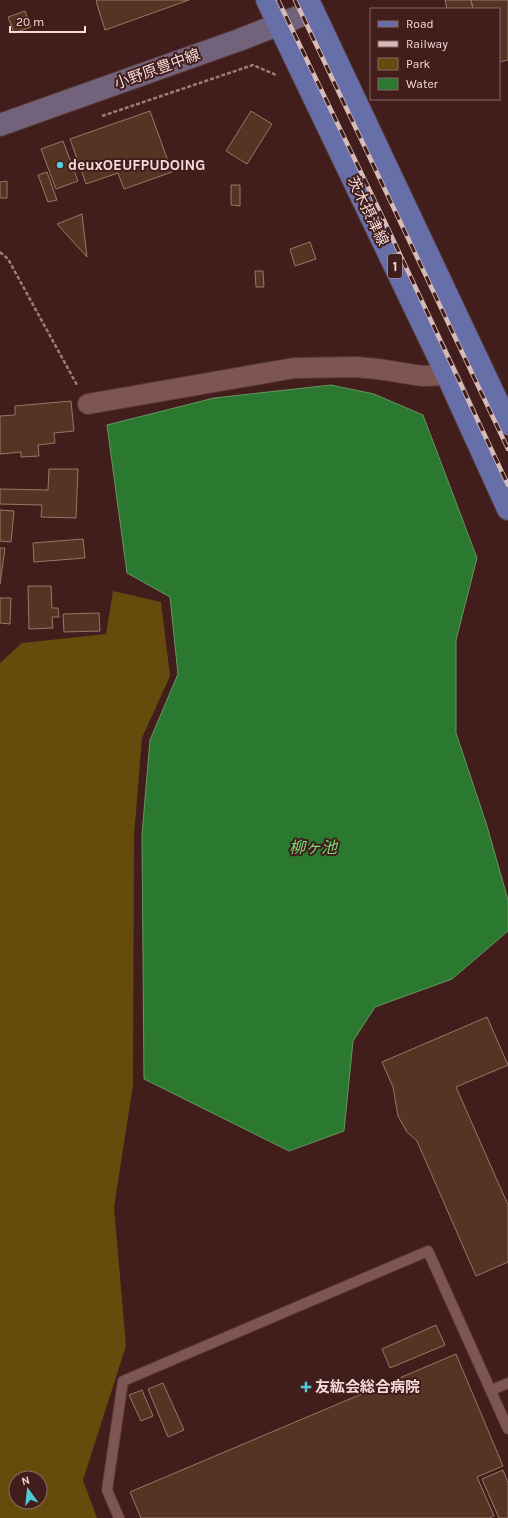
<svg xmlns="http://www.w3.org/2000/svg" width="508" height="1518" viewBox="0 0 508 1518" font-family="Karla,'Noto Sans JP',sans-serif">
  <rect width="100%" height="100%" fill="#411d1b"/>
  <path fill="#664c0c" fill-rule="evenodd" d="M113,591L161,602L170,676L142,738L134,836L133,1085L114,1207L126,1346L83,1480L97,1518H0V663L22,643L106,634ZM16,1478H40V1502H16Z"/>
  <path fill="#2b7831" stroke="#689663" d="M331,385L374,394L423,415L477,558L456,640V733L487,826L508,900V931L452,979L375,1007L353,1041L344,1131L289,1151L144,1079L142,835L150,740L178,674L170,597L127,573L107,425L214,398Z"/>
  <path fill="#563424" stroke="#9d7564" d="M98,0H189L105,30L96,1Z
    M445,0H471L473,9H447Z
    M471,0H508V60L499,62V9H473Z
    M25,11L31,27L14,33L8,17Z
    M150,111L172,172L124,189L118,173L86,184L70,139Z
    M251,111L272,124L247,164L226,151Z
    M63,141L78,181L56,189L41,149Z
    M47,172L57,200L48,202L38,175Z
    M7,181V198H0V182Z
    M231,185H240V206L231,205Z
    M82,214L87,257L57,224Z
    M310,242L316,259L295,266L290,249Z
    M255,271H263L264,287H256Z
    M71,401L74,431L54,433L55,443L38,445L39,456L21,457V452L0,454V416L15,415V406Z
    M49,469H78L76,518L41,517L42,505L0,504V489L48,490Z
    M0,510L14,511L11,542L0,541Z
    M83,539L85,558L34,562L33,543Z
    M0,548H5L0,584Z
    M28,586H51L52,608H58L59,617H52L53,628L29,629Z
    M0,598H11L10,624L0,623Z
    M99,613L100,631L64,632L63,614Z
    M487,1017L508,1065L456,1087L508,1205V1262L476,1276L417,1141L407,1132L398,1116L393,1087L382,1062Z
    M436,1325L445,1345L390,1368L382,1349Z
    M456,1354L503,1466L477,1477L494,1516L490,1518H141L130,1492Z
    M163,1383L184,1430L168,1437L148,1389Z
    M142,1390L153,1416L141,1421L129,1395Z
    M503,1470L508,1483V1518H499L482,1479Z"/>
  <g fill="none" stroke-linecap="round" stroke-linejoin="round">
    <defs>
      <path id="lane" d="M492,1390L508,1383
        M119,1518L107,1490L123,1381L428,1251L508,1429"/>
      <path id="street" d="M88,404L294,368L356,367L378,369L422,376L447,375"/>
      <path id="secondary" d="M0,125L239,40L313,11"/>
      <path id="primary" d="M267,0L447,375L508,509
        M308,0L508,424"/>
    </defs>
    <use href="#lane" stroke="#583838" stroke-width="12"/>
    <use href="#street" stroke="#583838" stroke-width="22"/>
    <use href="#secondary" stroke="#583838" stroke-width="24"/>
    <use href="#primary" stroke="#583838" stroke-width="24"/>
    <path stroke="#9c7d7b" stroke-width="2.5" stroke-dasharray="4 2" stroke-linecap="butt" d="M102,116L253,65L276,75
      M0,252L8,259L77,385"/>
    <use href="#lane" stroke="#7f5551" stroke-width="10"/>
    <use href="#street" stroke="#7f5551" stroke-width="20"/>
    <use href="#secondary" stroke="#73627c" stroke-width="22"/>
    <use href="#primary" stroke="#676fa8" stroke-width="22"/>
    <defs>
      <path id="rail" d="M278,0L383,218L508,485
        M295,0L508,449"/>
    </defs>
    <use href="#rail" stroke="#d7bbb9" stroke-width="4.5"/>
    <use href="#rail" stroke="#411d1b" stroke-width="3" stroke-dasharray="9" stroke-linecap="butt"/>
  </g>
  <g fill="#52cbd8" stroke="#411d1b" stroke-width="1.5">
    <circle cx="60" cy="165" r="4"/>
    <path d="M304 1381h4v4h4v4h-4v4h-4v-4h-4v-4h4z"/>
  </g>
  <g text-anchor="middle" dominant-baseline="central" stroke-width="4" stroke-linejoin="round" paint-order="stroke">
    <rect fill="#411d1b" stroke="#bfa2a0" stroke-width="1" x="388" y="254" width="14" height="24" rx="3"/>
    <g font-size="14" font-weight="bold" fill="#f5dbd9">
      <text x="395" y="266">1</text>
    </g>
    <g font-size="15" fill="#f5dbd9" stroke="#411d1b">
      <text transform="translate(157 69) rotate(-20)">小野原豊中線</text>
      <text transform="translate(368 211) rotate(64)">茨木摂津線</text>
    </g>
    <g font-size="15" font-weight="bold" fill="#f5dbd9" stroke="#411d1b" text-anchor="start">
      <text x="68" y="165">deuxOEUFPUDOING</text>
      <text x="315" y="1387">友紘会総合病院</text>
    </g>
    <g font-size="16" font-style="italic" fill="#78da7b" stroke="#411d1b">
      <text x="313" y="847">柳ヶ池</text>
    </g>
  </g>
  <rect x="370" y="8" width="130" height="92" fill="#411d1b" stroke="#896967"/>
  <rect x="378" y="21" width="20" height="6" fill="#676fa8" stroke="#896967"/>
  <text x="406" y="28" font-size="12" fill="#f5dbd9">Road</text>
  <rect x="378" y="41" width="20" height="6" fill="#d7bbb9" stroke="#896967"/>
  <text x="406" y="48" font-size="12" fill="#f5dbd9">Railway</text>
  <rect x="378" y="58" width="20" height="12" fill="#664c0c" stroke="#896967"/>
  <text x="406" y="68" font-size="12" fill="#f5dbd9">Park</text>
  <rect x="378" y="78" width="20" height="12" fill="#2b7831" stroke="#896967"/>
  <text x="406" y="88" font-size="12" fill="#f5dbd9">Water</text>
  <g transform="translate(28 1490) rotate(345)"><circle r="19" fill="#411d1b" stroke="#896967"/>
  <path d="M0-3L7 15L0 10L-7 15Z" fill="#52cbd8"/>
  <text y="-6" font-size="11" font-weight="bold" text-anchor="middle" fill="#f5dbd9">N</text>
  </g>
  <path d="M10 26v6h75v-6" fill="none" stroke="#f5dbd9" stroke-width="2"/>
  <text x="16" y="26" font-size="12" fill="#f5dbd9" stroke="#411d1b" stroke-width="3" paint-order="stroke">20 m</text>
</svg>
